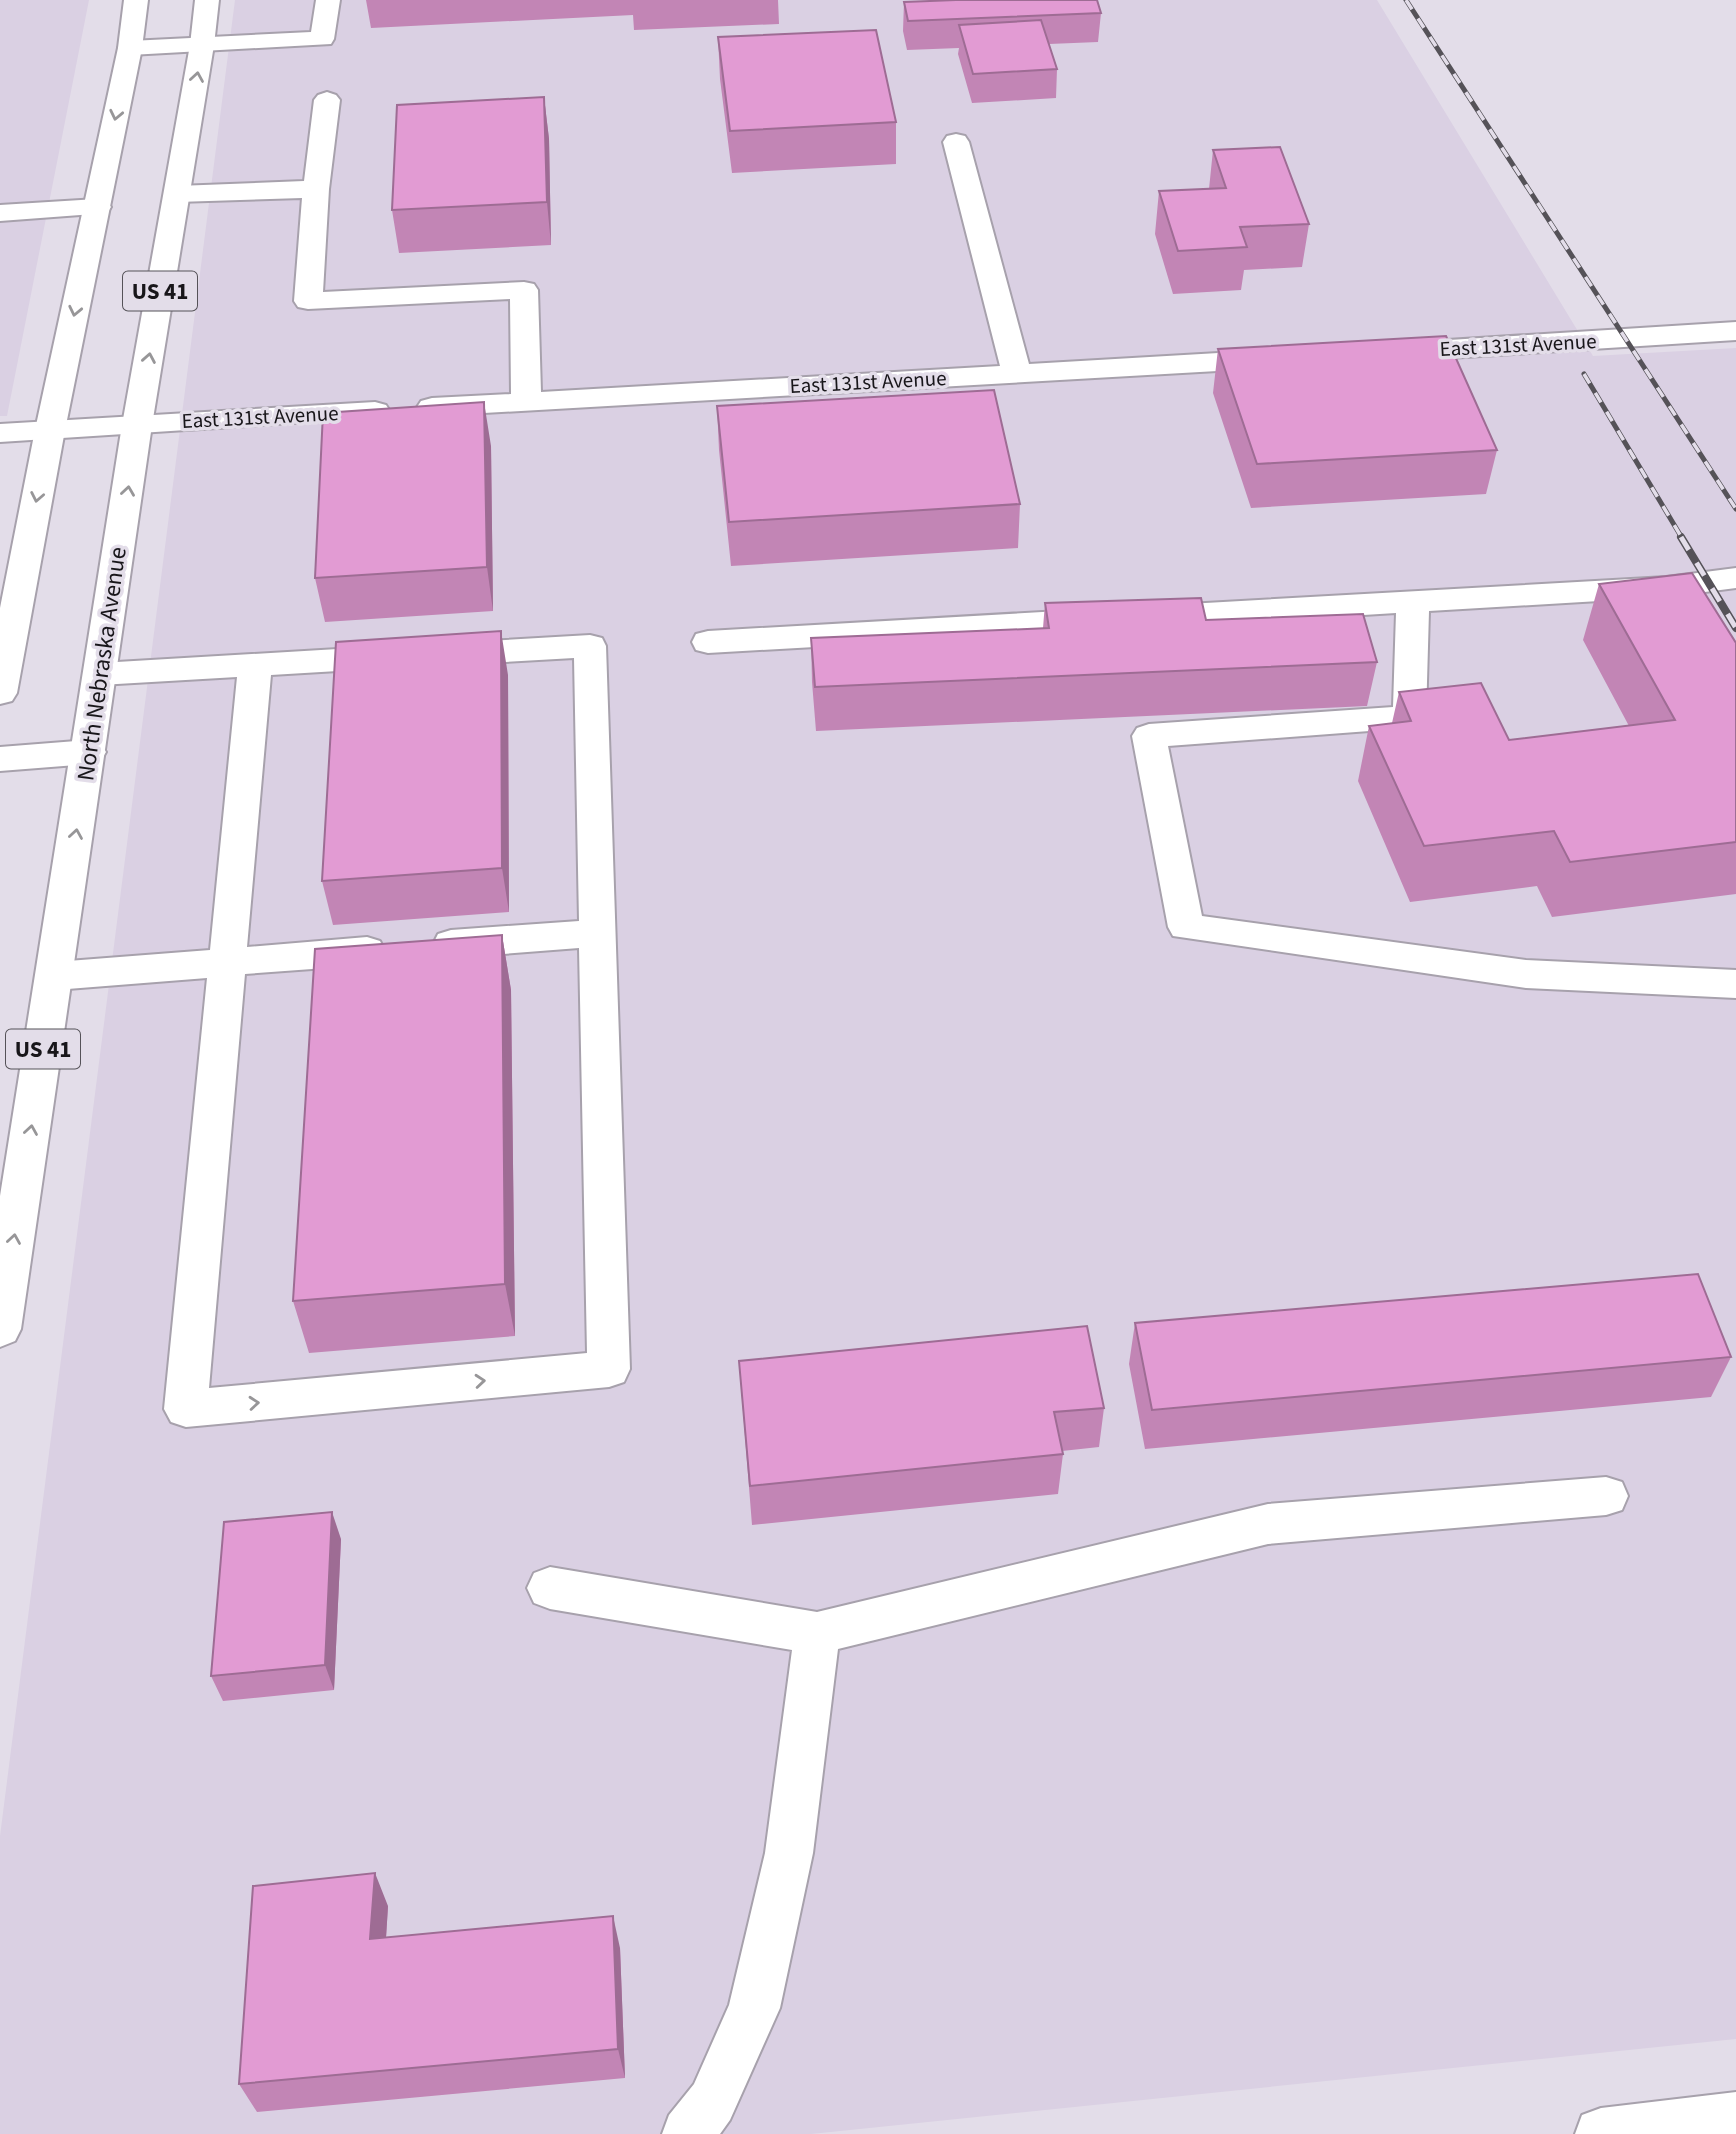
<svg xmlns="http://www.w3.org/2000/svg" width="1736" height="2134" viewBox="0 0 1736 2134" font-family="'Source Sans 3',sans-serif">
  <rect width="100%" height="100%" fill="#e3dde9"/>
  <path fill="#dad0e3" d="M0,0H89L7,416H0Z
    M235,0H1377L1593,356L1736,348V2039L811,2134H0V1836Z"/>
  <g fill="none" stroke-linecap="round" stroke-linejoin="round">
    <defs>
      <path id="minor" d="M316,0H340L334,39L331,44L130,55L121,53L118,48L121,43L130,41L311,32Z
        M327,92L336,95L340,100L329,189L323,292L524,282L534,284L538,290L541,392L1000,366L943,142L947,136L956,134L965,136L969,142L1029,364L1270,350L1280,353L1285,359L1280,365L1270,368L432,416L421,413L417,407L421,401L432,398L511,394L510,299L308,309L298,307L294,301L302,198L177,202L167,200L164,194L167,188L177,186L304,181L314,100L318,95Z
        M97,199L107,201L111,207L107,213L0,221V205Z
        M1736,322V340L1400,361L1390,358L1386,352L1390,346L1400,343Z
        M375,402L386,405L390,411L386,417L0,442V424Z
        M1736,568V588L1666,597L1429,611L1426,717L1421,725L1409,728L1168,746L1202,916L1526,960L1736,970V998L1526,988L1173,936L1168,927L1132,736L1137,728L1149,724L1393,707L1396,613L1152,628L1141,624L1136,617L1141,610L1152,606L1666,577Z
        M1095,609L1107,613L1111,620L1107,627L1095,631L708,653L696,650L692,642L696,634L708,631Z
        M590,635L602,638L606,646L630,1369L624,1382L609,1387L186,1427L171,1422L164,1409L207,978L55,990L42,986L36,976L42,966L55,962L210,950L237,677L100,685L88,682L83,674L88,666L100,663L388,646L400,649L405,657L400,665L388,668L271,675L247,947L367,937L380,941L385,951L380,961L367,965L245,974L209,1388L587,1353L579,948L451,958L438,954L433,944L438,934L451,930L579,921L574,658L452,665L440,662L435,654L440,646L452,643Z
        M89,740L101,744L106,752L101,760L89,764L0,771V747Z
        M1606,1477L1622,1482L1628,1496L1622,1510L1606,1515L1268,1544L838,1649L813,1853L780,2008L730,2120L720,2134H662L669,2115L694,2084L729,2005L765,1853L792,1650L550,1609L534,1603L527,1588L534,1573L550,1567L817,1612L1268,1504Z
        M1736,2092V2134H1575L1582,2115L1601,2108Z"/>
      <path id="major" d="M124,0H148L142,48L65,430L17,693L12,701L0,704V608L35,430L118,48Z
        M195,0H219L214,45L152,425L21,1329L15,1341L0,1347V1196L122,425L190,45Z"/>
    </defs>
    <use href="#minor" stroke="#a7a1ac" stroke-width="4"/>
    <use href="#major" stroke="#a7a1ac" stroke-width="4"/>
    <use href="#minor" fill="#fff" fill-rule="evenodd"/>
    <use href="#major" fill="#fff" fill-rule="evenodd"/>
    <defs>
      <path id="rail-far1" d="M1406,0L1736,509
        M1584,374L1682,538"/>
      <path id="rail" d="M1681,537L1736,628"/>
    </defs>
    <use href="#rail-far1" stroke="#555258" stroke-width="5"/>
    <use href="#rail" stroke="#555258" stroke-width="8"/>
    <use href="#rail-far1" stroke="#e3dde9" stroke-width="3.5" stroke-dasharray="11" stroke-linecap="butt"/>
    <use href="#rail" stroke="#e3dde9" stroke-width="5" stroke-dasharray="15" stroke-linecap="butt"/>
  </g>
  <path fill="#c285b5" d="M366,0H778L779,24L634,30L633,15L371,28Z
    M904,2L1101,13L1098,42L1049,44L1057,69L1056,98L972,103L958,54L959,48L907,50L903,31Z
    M718,37L896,122V164L732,173L720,79Z
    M544,97L549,139L551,245L399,253L392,210Z
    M1213,150L1309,224L1302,267L1244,270L1241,290L1173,294L1155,234L1159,191L1209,189Z
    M1218,349L1497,450L1486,494L1251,508L1213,393Z
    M717,406L1020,504L1018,548L731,566L719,450Z
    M491,446L493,611L325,622L315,578Z
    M1599,584L1736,643V894L1552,917L1537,886L1410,902L1358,781L1369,726L1392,723L1399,692L1509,740L1629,726L1583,640Z
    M1045,603L1206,620L1377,662L1367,706L816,731L812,682L811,638L1043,628Z
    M508,675L509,912L333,925L322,881Z
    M502,935L511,990L515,1336L309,1353L293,1301Z
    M1135,1323L1731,1357L1711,1397L1145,1449L1129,1364Z
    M739,1361L1104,1408L1099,1447L1062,1451L1063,1454L1058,1494L752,1525Z
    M341,1539L334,1690L223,1701L211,1676Z
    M388,1906L386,1937L620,1948L625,2078L257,2112L239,2084Z"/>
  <path fill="#9e6c94" d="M544,97L549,139L551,245L547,202Z
    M484,402L491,446L493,611L487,567Z
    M501,631L508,675L509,912L502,868Z
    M502,935L511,990L515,1336L505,1284Z
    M332,1512L341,1539L334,1690L325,1665Z
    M375,1873L388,1906L384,1970L370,1939Z
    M613,1916L620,1948L625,2078L618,2049Z"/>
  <path fill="#e29bd3" stroke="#9e6c94" stroke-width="2" d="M956,0H1097L1101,13L908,21L904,2Z
    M1041,20L1057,69L973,74L959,25Z
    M876,30L896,122L730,131L718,37Z
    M544,97L547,202L392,210L397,105Z
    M1280,147L1309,224L1240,227L1247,247L1178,251L1159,191L1226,188L1213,150Z
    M1446,336L1497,450L1257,464L1218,349Z
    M994,390L1020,504L729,522L717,406Z
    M484,402L487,567L315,578L323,413Z
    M1692,573L1736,643V842L1570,862L1554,831L1424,846L1369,726L1411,721L1399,692L1481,683L1509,740L1675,720L1599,584Z
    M1201,598L1206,620L1363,614L1377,662L815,687L811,638L1049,628L1045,603Z
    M501,631L502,868L322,881L336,642Z
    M502,935L505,1284L293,1301L315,949Z
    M1698,1274L1731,1357L1152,1410L1135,1323Z
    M1087,1326L1104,1408L1054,1412L1063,1454L750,1486L739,1361Z
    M332,1512L325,1665L211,1676L224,1522Z
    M375,1873L370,1939L613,1916L618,2049L239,2084L253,1886Z"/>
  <defs><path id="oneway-chevron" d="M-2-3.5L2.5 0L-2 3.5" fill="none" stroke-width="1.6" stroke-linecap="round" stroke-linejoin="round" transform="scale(1.75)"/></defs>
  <g stroke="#979698">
    <use href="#oneway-chevron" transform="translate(197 77) rotate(-81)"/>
    <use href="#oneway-chevron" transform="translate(116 115) rotate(102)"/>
    <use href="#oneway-chevron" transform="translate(75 311) rotate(102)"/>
    <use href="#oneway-chevron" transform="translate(149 358) rotate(-80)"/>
    <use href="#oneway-chevron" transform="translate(128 491) rotate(-82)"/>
    <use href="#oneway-chevron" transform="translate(37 497) rotate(101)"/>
    <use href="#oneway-chevron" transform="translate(76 834) rotate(-81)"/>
    <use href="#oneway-chevron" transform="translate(31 1130) rotate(-81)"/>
    <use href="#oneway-chevron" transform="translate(14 1239) rotate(-81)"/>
    <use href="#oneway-chevron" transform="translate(480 1381) rotate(-5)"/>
    <use href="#oneway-chevron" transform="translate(254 1403) rotate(-5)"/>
  </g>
  <g text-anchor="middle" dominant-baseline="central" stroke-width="7" stroke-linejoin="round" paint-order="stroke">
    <g font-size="21" fill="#18161a" stroke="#e3dde9">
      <text transform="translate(1518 345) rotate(-3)">East 131st Avenue</text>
      <text transform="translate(868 382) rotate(-3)">East 131st Avenue</text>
      <text transform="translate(260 417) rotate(-3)">East 131st Avenue</text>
    </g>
    <g fill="#e3dde9" stroke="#555258" stroke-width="2">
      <rect x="123" y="271.5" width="74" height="39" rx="5"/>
      <rect x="6" y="1029.5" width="74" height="39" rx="5"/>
    </g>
    <g font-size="23" font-weight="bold" fill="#18161a">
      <text x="160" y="291">US 41</text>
      <text x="43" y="1049">US 41</text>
    </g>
    <g font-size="24" fill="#18161a" stroke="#e3dde9">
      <text transform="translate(102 664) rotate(-82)">North Nebraska Avenue</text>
    </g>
  </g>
</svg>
